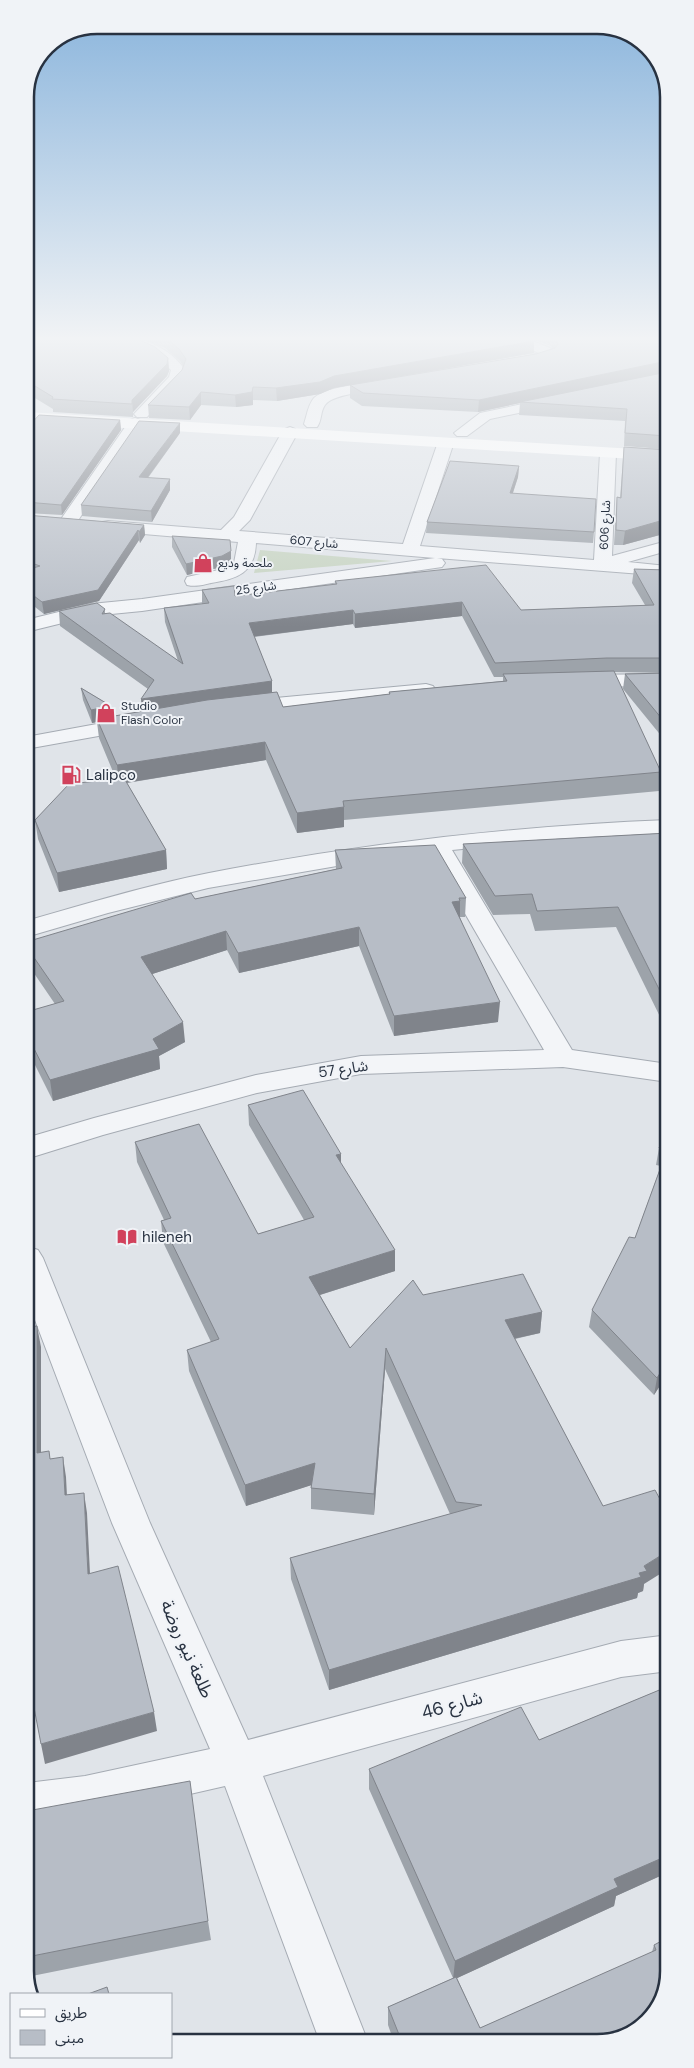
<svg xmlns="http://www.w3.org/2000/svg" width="694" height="2068" viewBox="0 0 694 2068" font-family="'DM Sans','Noto Sans Arabic',sans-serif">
  <rect width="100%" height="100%" fill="#e0e4e9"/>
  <path fill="#c6d3c1" d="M260,550L392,561L254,573Z"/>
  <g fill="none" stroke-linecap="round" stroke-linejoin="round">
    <defs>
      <path id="minor" d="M118,337C144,337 170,348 185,370L181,381L147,417H137L134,414L169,377L171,370L157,357L120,340Z
        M522,337L550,348L556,355L554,358L521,367L516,366L514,363L516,360L539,353L518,344L516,341Z
        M387,381L392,382L394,385L392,388C377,392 334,392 325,405C320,412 322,421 317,427H307L304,424C307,415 308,405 314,398C328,385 368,384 387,381Z
        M556,397L561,398L563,401L561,404L490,419L467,436H457L454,433L480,413Z
        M135,418L140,420L143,423L77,522L74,526L68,527L62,526L59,522L130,420Z
        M290,427L295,429L298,432L250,520L239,531L403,544L438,442L440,439H452L454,442L420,546L594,560L600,453L602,450H614L616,453L612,556L667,541V551L628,562L667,566V576L437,558L442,559L445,563L442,567L142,611L91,616L26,632V620L91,604L142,599L435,558L256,543C255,573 237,579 211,583C203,585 196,587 187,585L185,581L187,577L223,569L234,563L238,542L108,531L102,530L99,526L102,522L108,521L221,530L234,517L282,432L285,429Z
        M663,674L667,675V685L663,686L581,687L574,685L571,681L574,677L581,675Z
        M426,684L433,686L436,690L433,694L244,713L237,711L234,707L237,703L244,701Z
        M135,717L143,718L146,723L143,728L26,749V737Z
        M668,820V834L588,837L452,850L572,1050L668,1064V1082L563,1067L361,1074L257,1093L103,1135L26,1159V1138L94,1118L256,1075L361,1056L544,1050L430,853L395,856L208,888L108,913L26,937V921C86,904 148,885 209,873C360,844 514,826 668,820Z
        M26,1246L38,1250L43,1258L150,1523L248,1740L621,1641L669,1635V1671L621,1677L263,1776L368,2042H320L225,1786L85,1818L27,1825V1783L85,1776L210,1749L112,1523L27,1299Z"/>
    </defs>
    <use href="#minor" stroke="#a5abb3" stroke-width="2"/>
    <use href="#minor" fill="#f3f5f8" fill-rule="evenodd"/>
    <path fill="#fff" fill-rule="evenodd" d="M26,412L667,451V461L26,422Z"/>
  </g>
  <path fill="#9da3aa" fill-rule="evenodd" d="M25,337L168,358L169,371L167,376L133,412V417L53,412V409L25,392Z
    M136,337H525L534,341V353L353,385L536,354L552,349L551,346L527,337H667V533L623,545H614L616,511L617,497L620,498L624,447L663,449L624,446L625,421L519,415L520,403L478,412L362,406L350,398V385L334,388L320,394L277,401L253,400V405L236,407L201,405L190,420L149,418L148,405L182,370L183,366L180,361L165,348Z
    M120,420L121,430L62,515L26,513V429Z
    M180,433L148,478L170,479V490L152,522L82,516L81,505Z
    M519,466L518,477L513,493L594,532L593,543L426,533L427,522Z
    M26,515L144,525L145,535L140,543L139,540L99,601L44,614L26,600Z
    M172,536L231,562L222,567L187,575L172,547Z
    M634,569L667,570V673L614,672L661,772L659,791L344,820V827L297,833L266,760L127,783L166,850L167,869L59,892L38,839L35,820L116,779L99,738L97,722L92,723L83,700L81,688L111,706L112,717L142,712L148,689L60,626L59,611L105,609V613L178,661L165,622L164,608L202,604V590L235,596L335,584V581L521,610L645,605L632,583ZM462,616L494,677H503V681L389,692V694L283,707L272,693V681L254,637L353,624L355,628Z
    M667,673V743L623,689L625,674Z
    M668,833V1033L616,927L535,931L530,914L493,915L462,863L463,844Z
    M335,850L466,898L465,917H460L498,1022L394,1036L359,946L239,973L227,950L152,974L185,1042L159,1056L160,1069L53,1101L26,1047V1012L55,1004L27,963L26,942L195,899L336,869Z
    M248,1105L341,1164L395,1271L320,1295L350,1348L423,1295L542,1312L540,1333L515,1339L644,1584L643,1591L638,1593L637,1598L329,1690L291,1579L290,1558L450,1514L385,1369L374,1515L311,1509V1485L246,1506L189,1371L187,1350L211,1342L163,1242L161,1221L164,1220L137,1162L135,1142L258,1234L304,1220L249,1125Z
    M668,1120V1373L654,1395L589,1327L592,1310L635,1238L661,1166L656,1165L659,1148L667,1124Z
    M669,1686V1872L616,1896L614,1906L457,1978L480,2028L652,1952L654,1945L669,1937L616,2041L394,2042L388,2025V2007L453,1978L369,1789V1769L539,1740Z
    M27,1811L208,1921L211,1940L27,1977Z"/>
  <path fill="#80848b" d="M534,341V353L334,388L320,394L277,401L276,388L334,376Z
    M168,358L169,371L167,376L133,412L132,400Z
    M667,361V373L520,402V403L478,412L479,400Z
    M253,387V405L236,407L235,395Z
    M201,392V405L190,420L189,407Z
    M120,420L121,430L62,515L61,505Z
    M180,423V433L140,488L139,477Z
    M519,466L518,477L509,504L510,493Z
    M170,479V490L152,522L151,511Z
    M667,519V533L623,545L625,531Z
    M144,525L145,535L140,543L139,532Z
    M138,530L139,540L99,601L44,614L42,602Z
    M231,551V562L222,567L187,575L186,564Z
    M462,602V616L355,628V614Z
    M353,610V624L249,637V623Z
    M272,681V695L142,714L141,699Z
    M111,706L112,719H97V722L92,723L91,710Z
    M265,742L266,760L119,784L117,765Z
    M344,807V827L297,833V813Z
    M166,850L167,869L59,892L57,873Z
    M460,901V921L452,902Z
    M359,927V946L239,973L238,953Z
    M226,931L227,950L143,977L141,957Z
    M500,1002L498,1022L394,1036V1016Z
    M183,1022L185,1042L159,1056L160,1069L53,1101L50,1080L153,1039Z
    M341,1154V1175L336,1155Z
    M395,1250V1271L310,1298L309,1277Z
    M542,1312L540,1333L503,1341L505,1320Z
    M37,1326L41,1347V1473L37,1453Z
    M386,1348L385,1369L374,1515V1494Z
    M668,1360V1373L654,1395L657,1378Z
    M63,1457L66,1477L68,1516L65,1495Z
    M315,1463V1484L246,1506L245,1485Z
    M84,1493L87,1513L91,1594L88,1574Z
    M668,1551V1569L644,1584L643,1591L638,1593L637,1598L329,1690V1670L639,1573L644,1566Z
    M154,1712L157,1731L45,1764L41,1744Z
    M669,1855V1872L616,1896L614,1906L453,1980L455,1961L614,1879Z
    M449,2035V2041H435Z"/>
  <path fill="#b7bdc6" stroke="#80848b" d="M25,337H134L155,347L168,358L167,364L132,400V404L52,399L53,397L25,380Z
    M165,337H525L534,341L334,376L320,382L276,388L253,387L252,392L235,395L201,392L189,407L148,405L182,370L186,359L179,349Z
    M553,337H667V361L479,400L363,393L350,385L536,354L555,348L558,344Z
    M667,372V436L625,433L627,409L520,402Z
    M39,415L120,420L61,505L26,502V429Z
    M139,421L180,423L139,477L170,479L151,511L81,505Z
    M624,447L667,450V519L625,531L616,530L617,497L621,498Z
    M450,461L519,466L510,493L596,499L594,532L427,522Z
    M26,515L144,525L139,532L138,530L98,590L42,602L26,590V570L40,566L26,561Z
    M172,536L230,540L231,551L222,556L186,564Z
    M486,565L521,610L654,605L634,569L667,570V658H607L495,663L462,602L355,614L353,610L249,623L272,681L141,699L154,680L59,611L97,603L105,609L102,614L110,613L183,664L164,608L209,603L202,590L234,586L235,596L337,584L335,581Z
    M614,671L661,772L343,801L344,807L297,813L265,742L117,765L97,719L207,700L277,692L283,707L390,694L389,692L507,681L503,674Z
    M667,673V725L625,674Z
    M81,688L111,706L91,710Z
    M124,778L166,850L57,873L35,820L69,784Z
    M668,833V1007L618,907L537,911L532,894L495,896L463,844Z
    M435,845L466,898H459L460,901L452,902L500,1002L394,1016L359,927L238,953L226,931L141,957L183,1022L153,1039L159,1049L50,1080L26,1033V1012L64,1001L26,946V942L191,893L195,899L342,868L335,850Z
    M303,1090L341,1154L336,1155L395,1250L309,1277L350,1348L413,1280L423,1295L523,1274L542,1312L505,1320L603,1506L655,1490L668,1514V1551L644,1566L647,1571L639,1573L641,1577L329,1670L290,1558L482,1505L456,1502L386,1348L374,1494L311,1488L315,1463L245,1485L187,1350L219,1339L161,1221L171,1218L135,1142L199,1124L258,1234L314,1217L248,1105Z
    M668,1123V1360L657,1378L592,1310L629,1237L635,1238L667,1150L659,1148Z
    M37,1326V1453L49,1451L50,1459L63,1457L65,1495L84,1493L88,1574L118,1566L154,1712L41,1744L27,1671V1327Z
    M669,1686V1855L614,1879L618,1887L455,1961L369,1769L521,1707L539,1740Z
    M190,1781L208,1921L27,1957V1811Z
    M669,1937V1972L654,2015L616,2041H452L449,2035L435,2041L402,2042L388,2007L456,1977L480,2028L656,1950L654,1945Z
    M107,1987L109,1994H88Z"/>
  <linearGradient id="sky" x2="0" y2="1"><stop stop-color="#89b4dc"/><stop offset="0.54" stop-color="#f1f3f5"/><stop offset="1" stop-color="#f1f3f5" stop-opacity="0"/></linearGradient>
  <rect width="694" height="627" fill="url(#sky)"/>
  <defs>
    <symbol id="shop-bare" viewBox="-9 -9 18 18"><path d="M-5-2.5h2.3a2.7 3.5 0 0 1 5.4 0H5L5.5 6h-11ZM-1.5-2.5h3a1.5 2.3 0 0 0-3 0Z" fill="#d1425c" stroke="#f0f3f7" stroke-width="2.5" paint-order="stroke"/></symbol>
    <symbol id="fuel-bare" viewBox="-9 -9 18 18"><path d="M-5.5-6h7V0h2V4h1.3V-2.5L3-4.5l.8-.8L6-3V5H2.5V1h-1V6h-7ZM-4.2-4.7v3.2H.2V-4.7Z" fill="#d1425c" stroke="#f0f3f7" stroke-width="2.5" paint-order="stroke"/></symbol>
    <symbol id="library-bare" viewBox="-9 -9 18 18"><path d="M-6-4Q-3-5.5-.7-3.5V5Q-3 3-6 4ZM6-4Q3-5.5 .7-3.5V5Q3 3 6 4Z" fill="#d1425c" stroke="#f0f3f7" stroke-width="2.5" paint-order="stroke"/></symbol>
  </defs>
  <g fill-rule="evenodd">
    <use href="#shop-bare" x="189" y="549" width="28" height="28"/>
    <use href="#shop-bare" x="92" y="699" width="28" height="28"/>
    <use href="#fuel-bare" x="57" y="761" width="28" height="28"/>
    <use href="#library-bare" x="113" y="1223" width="28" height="28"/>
  </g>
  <g text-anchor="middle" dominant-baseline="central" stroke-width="4" stroke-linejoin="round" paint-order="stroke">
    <g font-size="12" fill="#283241" stroke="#f0f3f7">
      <text transform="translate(605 525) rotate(-87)">شارع 606</text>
      <text transform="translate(314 542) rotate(5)">شارع 607</text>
      <text transform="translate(256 588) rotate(-8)">شارع 25</text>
    </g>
    <g font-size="12" fill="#283241" stroke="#f0f3f7" text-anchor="start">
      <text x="218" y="563">ملحمة وديع</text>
      <text x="121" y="706">Studio<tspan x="121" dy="14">Flash Color</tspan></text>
    </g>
    <g font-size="15" fill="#283241" stroke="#f0f3f7" text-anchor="start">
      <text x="86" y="775">Lalipco</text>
      <text x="142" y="1237">hileneh</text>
    </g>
    <g font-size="15" fill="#283241" stroke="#f0f3f7">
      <text transform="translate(343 1069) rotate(-8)">شارع 57</text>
    </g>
    <g font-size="18" fill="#283241" stroke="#f0f3f7">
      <text transform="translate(187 1649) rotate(66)">طلعة نيو روضة</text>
      <text transform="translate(452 1705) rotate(-15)">شارع 46</text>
    </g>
  </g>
  <path d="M0 0H694V2068H0ZM97 34H597A63 63 0 0 1 660 97V1971A63 63 0 0 1 597 2034H97A63 63 0 0 1 34 1971V97A63 63 0 0 1 97 34Z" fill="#f0f3f7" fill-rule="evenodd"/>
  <path fill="none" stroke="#283241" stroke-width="2.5" d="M97 34H597A63 63 0 0 1 660 97V1971A63 63 0 0 1 597 2034H97A63 63 0 0 1 34 1971V97A63 63 0 0 1 97 34Z"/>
  <rect x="10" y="1993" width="162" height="65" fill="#f0f3f7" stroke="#a0a6ae"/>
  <rect x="20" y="2009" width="25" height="8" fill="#ffffff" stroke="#a0a6ae"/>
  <text x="55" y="2018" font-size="15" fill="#283241">طريق</text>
  <rect x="20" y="2030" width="25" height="15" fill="#b7bdc6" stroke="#a0a6ae"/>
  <text x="55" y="2043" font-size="15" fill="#283241">مبنى</text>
</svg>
